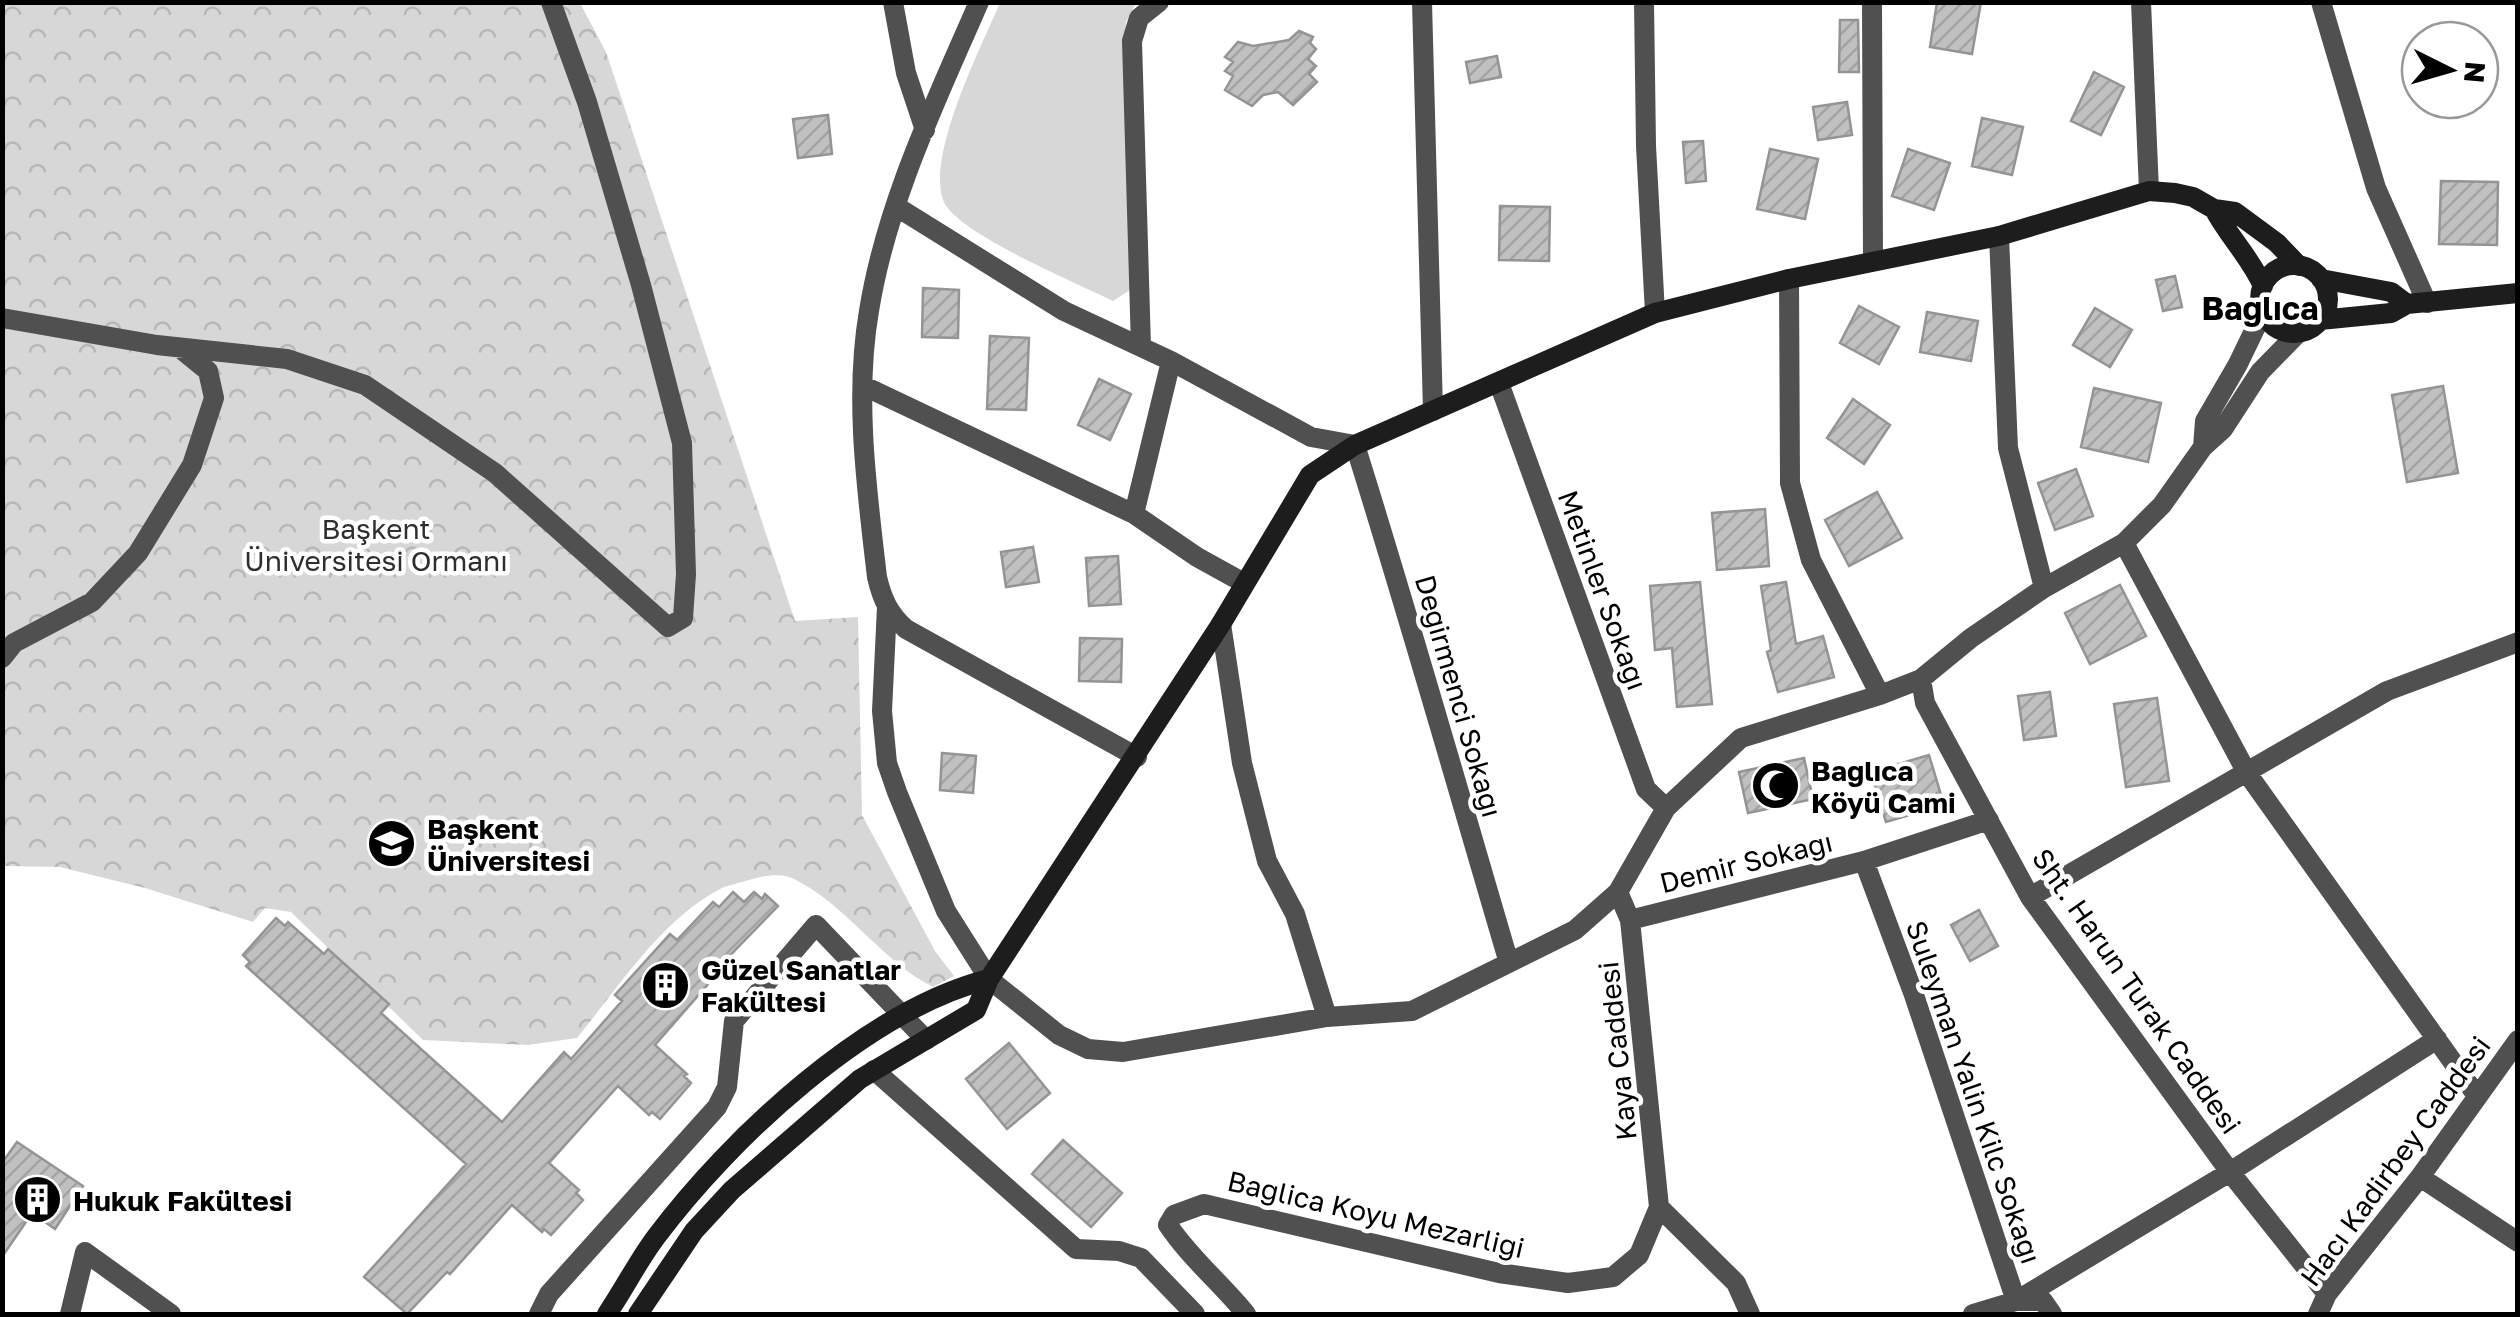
<svg xmlns="http://www.w3.org/2000/svg" width="2520" height="1317" viewBox="0 0 2520 1317" font-family="'Golos Text',sans-serif">
  <defs>
    <pattern id="forest-crowns" width="20" height="18" patternUnits="userSpaceOnUse" patternTransform="scale(2.5)"><rect width="20" height="18" fill="#d7d7d7"/><path d="M2 6a3 3 0 1 1 6 0M12 15a3 3 0 1 1 6 0" fill="none" stroke="#b7b7b7"/></pattern>
    <pattern id="building-hatch" width="6" height="6" patternUnits="userSpaceOnUse" patternTransform="scale(2.5)"><rect width="6" height="6" fill="#c0c0c0"/><path d="M-1 1l2-2M0 6l6-6M5 7l2-2" fill="none" stroke="#a3a3a3"/></pattern>
  </defs>
  <rect width="100%" height="100%" fill="#fff"/>
  <path fill="#d7d7d7" d="M1000,3H1136L1126,22L1125,42L1133,288L1113,301C1078,283 955,233 943,200C927,154 981,47 1000,3Z"/>
  <path fill="url(#forest-crowns)" d="M3,3H580L606,52L795,621L858,617L862,815L935,951L954,976L933,987C880,960 847,905 794,879C780,872 763,876 749,880C740,883 728,885 720,889C662,919 617,989 577,1038L528,1045L423,1040L291,912L265,908L253,922L145,888L60,867L3,866Z"/>
  <path fill="url(#building-hatch)" stroke="#949494" stroke-width="2.5" d="M1937,2H1981L1972,54L1930,47Z
    M1840,20H1858L1859,72H1839Z
    M1299,31L1313,37L1310,43L1316,49L1308,59L1316,66L1309,74L1317,82L1293,105L1278,92L1263,95L1252,106L1225,90L1233,76L1225,71L1233,62L1225,57L1238,42L1253,46L1289,40Z
    M1497,56L1501,77L1470,83L1466,62Z
    M2094,72L2124,87L2101,135L2071,121Z
    M1847,102L1852,135L1818,140L1813,107Z
    M828,115L832,154L798,158L793,119Z
    M1982,118L2023,127L2012,175L1972,166Z
    M1703,141L1706,181L1686,183L1683,142Z
    M1770,149L1818,159L1805,219L1757,209Z
    M1908,149L1950,163L1934,210L1892,196Z
    M2441,181L2498,182L2497,245L2439,244Z
    M1500,206L1550,207L1549,261L1499,260Z
    M2175,276L2182,307L2163,311L2156,280Z
    M923,288L959,290L958,338L922,337Z
    M1859,306L1899,327L1879,364L1840,343Z
    M2095,308L2132,330L2110,367L2073,345Z
    M1927,312L1978,321L1971,361L1920,352Z
    M990,336L1029,338L1026,410L987,409Z
    M1099,379L1131,394L1110,440L1078,425Z
    M2443,386L2458,473L2407,482L2392,395Z
    M2094,388L2161,403L2148,462L2081,447Z
    M1853,399L1890,425L1864,464L1827,438Z
    M2076,469L2093,516L2055,530L2038,483Z
    M1877,492L1902,538L1849,566L1825,520Z
    M1765,509L1769,566L1717,570L1712,513Z
    M1033,547L1039,582L1006,587L1001,552Z
    M1118,556L1121,604L1089,606L1086,558Z
    M1700,582L1712,704L1677,707L1672,648L1655,650L1650,586Z
    M1786,582L1796,644L1823,636L1834,677L1778,692L1767,652L1771,650L1761,586Z
    M2120,585L2146,636L2090,664L2065,613Z
    M1080,638L1122,639L1121,682L1079,681Z
    M2050,692L2056,736L2024,740L2018,696Z
    M2157,698L2169,781L2126,787L2114,704Z
    M942,753L976,756L973,793L940,790Z
    M1929,755L1944,805L1886,822L1871,772Z
    M1804,758L1813,799L1748,813L1739,772Z
    M733,892L744,902L754,892L762,899L765,894L778,906L713,973L716,975L655,1045L687,1074L684,1076L691,1083L660,1119L652,1112L649,1115L618,1086L549,1163L579,1190L576,1193L583,1200L551,1235L544,1229L542,1232L512,1205L450,1274L447,1272L407,1314L364,1277L466,1164L246,966L250,962L243,955L276,918L285,926L288,922L324,954L328,949L389,1004L381,1013L502,1122L564,1052L571,1059L622,1001L615,995L670,934L677,940L713,902L719,907Z
    M1979,910L1998,946L1970,961L1951,925Z
    M1009,1043L1050,1093L1007,1129L966,1079Z
    M1063,1140L1122,1193L1091,1227L1032,1174Z
    M17,1142L83,1186L55,1229L32,1213L2,1257V1163Z"/>
  <g fill="none" stroke-linecap="round" stroke-linejoin="round">
    <path stroke="#505050" stroke-width="20" d="M893,2L906,73L925,130
      M979,2C936,101 886,204 869,311C854,397 867,491 877,577C882,599 889,614 906,629L1137,757
      M1422,2L1433,411
      M1644,2L1646,146L1655,313
      M1872,2L1873,261
      M2141,2L2149,191
      M2321,2L2376,188L2427,303
      M897,207L1064,311L1171,361L1311,437L1355,445C1409,617 1458,790 1509,963
      M1999,236L2008,448L2044,588
      M1789,279L1790,483L1811,560L1880,695
      M2,318L157,345L287,359L365,385L495,473L668,627L683,618L686,574L682,443L641,285L587,102L551,2
      M1141,347L1132,41L1139,18L1159,2
      M1171,361L1134,514L1197,557L1244,583
      M1499,383L1646,789L1666,808
      M864,386L1134,514
      M2203,447L2205,421L2238,364L2263,312
      M2124,543L2247,773L2477,1096
      M887,607L882,711L887,763L897,792L946,911L989,979L1059,1035L1088,1049L1123,1052L1327,1017L1412,1011L1575,930L1618,892L1666,808L1741,738L1880,695L1921,679L1971,638L2044,588L2124,543L2162,505L2203,447L2223,429L2260,372L2298,333
      M1221,624L1242,763L1267,861L1295,914L1327,1017
      M2,658L14,643L92,602L138,553L192,465L214,398L208,371L181,349
      M1921,679L1925,703L2030,897L2230,1172L2327,1294
      M1864,861L1914,995L2016,1301H2043L2052,1314
      M2030,897L2387,691L2518,642
      M1630,920L1864,861L1989,820
      M874,1070L1076,1249L1119,1251L1141,1258L1195,1314
      M2420,1177L2518,1242
      M1659,1207L1736,1283L1750,1314
      M70,1314L85,1252L171,1314
      M539,1314L549,1294L717,1107L727,1087L734,1021L816,925L926,1040
      M1246,1314C1221,1283 1191,1259 1168,1225L1174,1215L1204,1204L1499,1273L1568,1283L1613,1277L1639,1255L1659,1207L1630,920L1618,892
      M1973,1314L2016,1301L2230,1172L2437,1039
      M2318,1314L2327,1294L2420,1177L2518,1040"/>
    <path stroke="#1d1d1d" stroke-width="20" d="M2214,209C2229,237 2250,257 2263,286
      M2260 299a34 34 0 1 1 68 0a34 34 0 1 1-68 0Z
      M2321,279L2391,292L2407,304
      M2320,320L2391,313L2407,304L2518,293
      M607,1314C624,1289 638,1261 656,1237C730,1138 867,1010 989,979
      M638,1314L694,1231L732,1190L860,1079L976,1010L989,979L1221,624L1310,475L1355,445L1655,313L1789,279L1999,236L2149,191L2175,193L2193,197L2214,209L2235,212L2277,243L2299,266"/>
  </g>
  <defs>
    <symbol id="mosque-disc" viewBox="-11 -11 22 22"><circle r="9.5" fill="#000" stroke="#fff"/><path d="M3.5-4.9A6 6 0 1 0 3.5 4.9A5 5 0 1 1 3.5-4.9Z" fill="#fff"/></symbol>
    <symbol id="university-disc" viewBox="-11 -11 22 22"><circle r="9.5" fill="#000" stroke="#fff"/><path d="M0-5L7-2L0 1L-7-2ZM-4 1L0 2.5L4 1V4Q0 6-4 4Z" fill="#fff"/></symbol>
    <symbol id="building-disc" viewBox="-11 -11 22 22"><circle r="9.5" fill="#000" stroke="#fff"/><path d="M-4-6H4V6H1V3H-1V6H-4ZM-2.5-4.3h1.7v1.8h-1.7ZM.8-4.3h1.7v1.8H.8ZM-2.5-1h1.7V.8h-1.7ZM.8-1h1.7V.8H.8Z" fill="#fff"/></symbol>
  </defs>
  <g fill-rule="evenodd">
    <use href="#mosque-disc" x="1748" y="758" width="55" height="55"/>
    <use href="#university-disc" x="364" y="816" width="55" height="55"/>
    <use href="#building-disc" x="638" y="958" width="55" height="55"/>
    <use href="#building-disc" x="10" y="1172" width="55" height="55"/>
  </g>
  <g text-anchor="middle" dominant-baseline="central" stroke-width="9" stroke-linejoin="round" paint-order="stroke">
    <g font-size="28" fill="#2e2e2e" stroke="#fff">
      <text x="376" y="528">Başkent<tspan x="376" dy="32">Üniversitesi Ormanı</tspan></text>
    </g>
    <g font-size="28" fill="#000" stroke="#fff">
      <text transform="translate(1603 590) rotate(70)">Metinler Sokağı</text>
      <text transform="translate(1459 696) rotate(74)">Degirmenci Sokağı</text>
      <text transform="translate(1746 862) rotate(-14)">Demir Sokağı</text>
      <text transform="translate(2137 991) rotate(55)">Sht. Harun Turak Caddesi</text>
      <text transform="translate(1617 1051) rotate(-96)">Kaya Caddesi</text>
      <text transform="translate(1974 1092) rotate(71)">Suleyman Yalin Kilc Sokağı</text>
      <text transform="translate(2395 1161) rotate(-54)">Hacı Kadirbey Caddesi</text>
      <text transform="translate(1376 1214) rotate(13)">Baglica Koyu Mezarligi</text>
    </g>
    <g font-size="28" font-weight="bold" fill="#000" stroke="#fff" text-anchor="start">
      <text x="1811" y="770">Bağlıca<tspan x="1811" dy="32">Köyü Cami</tspan></text>
      <text x="427" y="828">Başkent<tspan x="427" dy="32">Üniversitesi</tspan></text>
      <text x="701" y="969">Güzel Sanatlar<tspan x="701" dy="32">Fakültesi</tspan></text>
      <text x="73" y="1200">Hukuk Fakültesi</text>
    </g>
    <g font-size="32" font-weight="bold" fill="#000" stroke="#fff">
      <text x="2260" y="308">Bağlıca</text>
    </g>
  </g>
  <rect width="2520" height="1317" fill="none" stroke="#000000" stroke-width="10"/>
  <g transform="translate(2450 70) rotate(95)"><circle r="48" fill="#ffffff" stroke="#999999" stroke-width="2.5"/>
  <path d="M0-8L18 38L0 25L-18 38Z" fill="#000000"/>
  <text y="-15" font-size="28" font-weight="bold" text-anchor="middle" fill="#000000">N</text>
  </g>
</svg>
